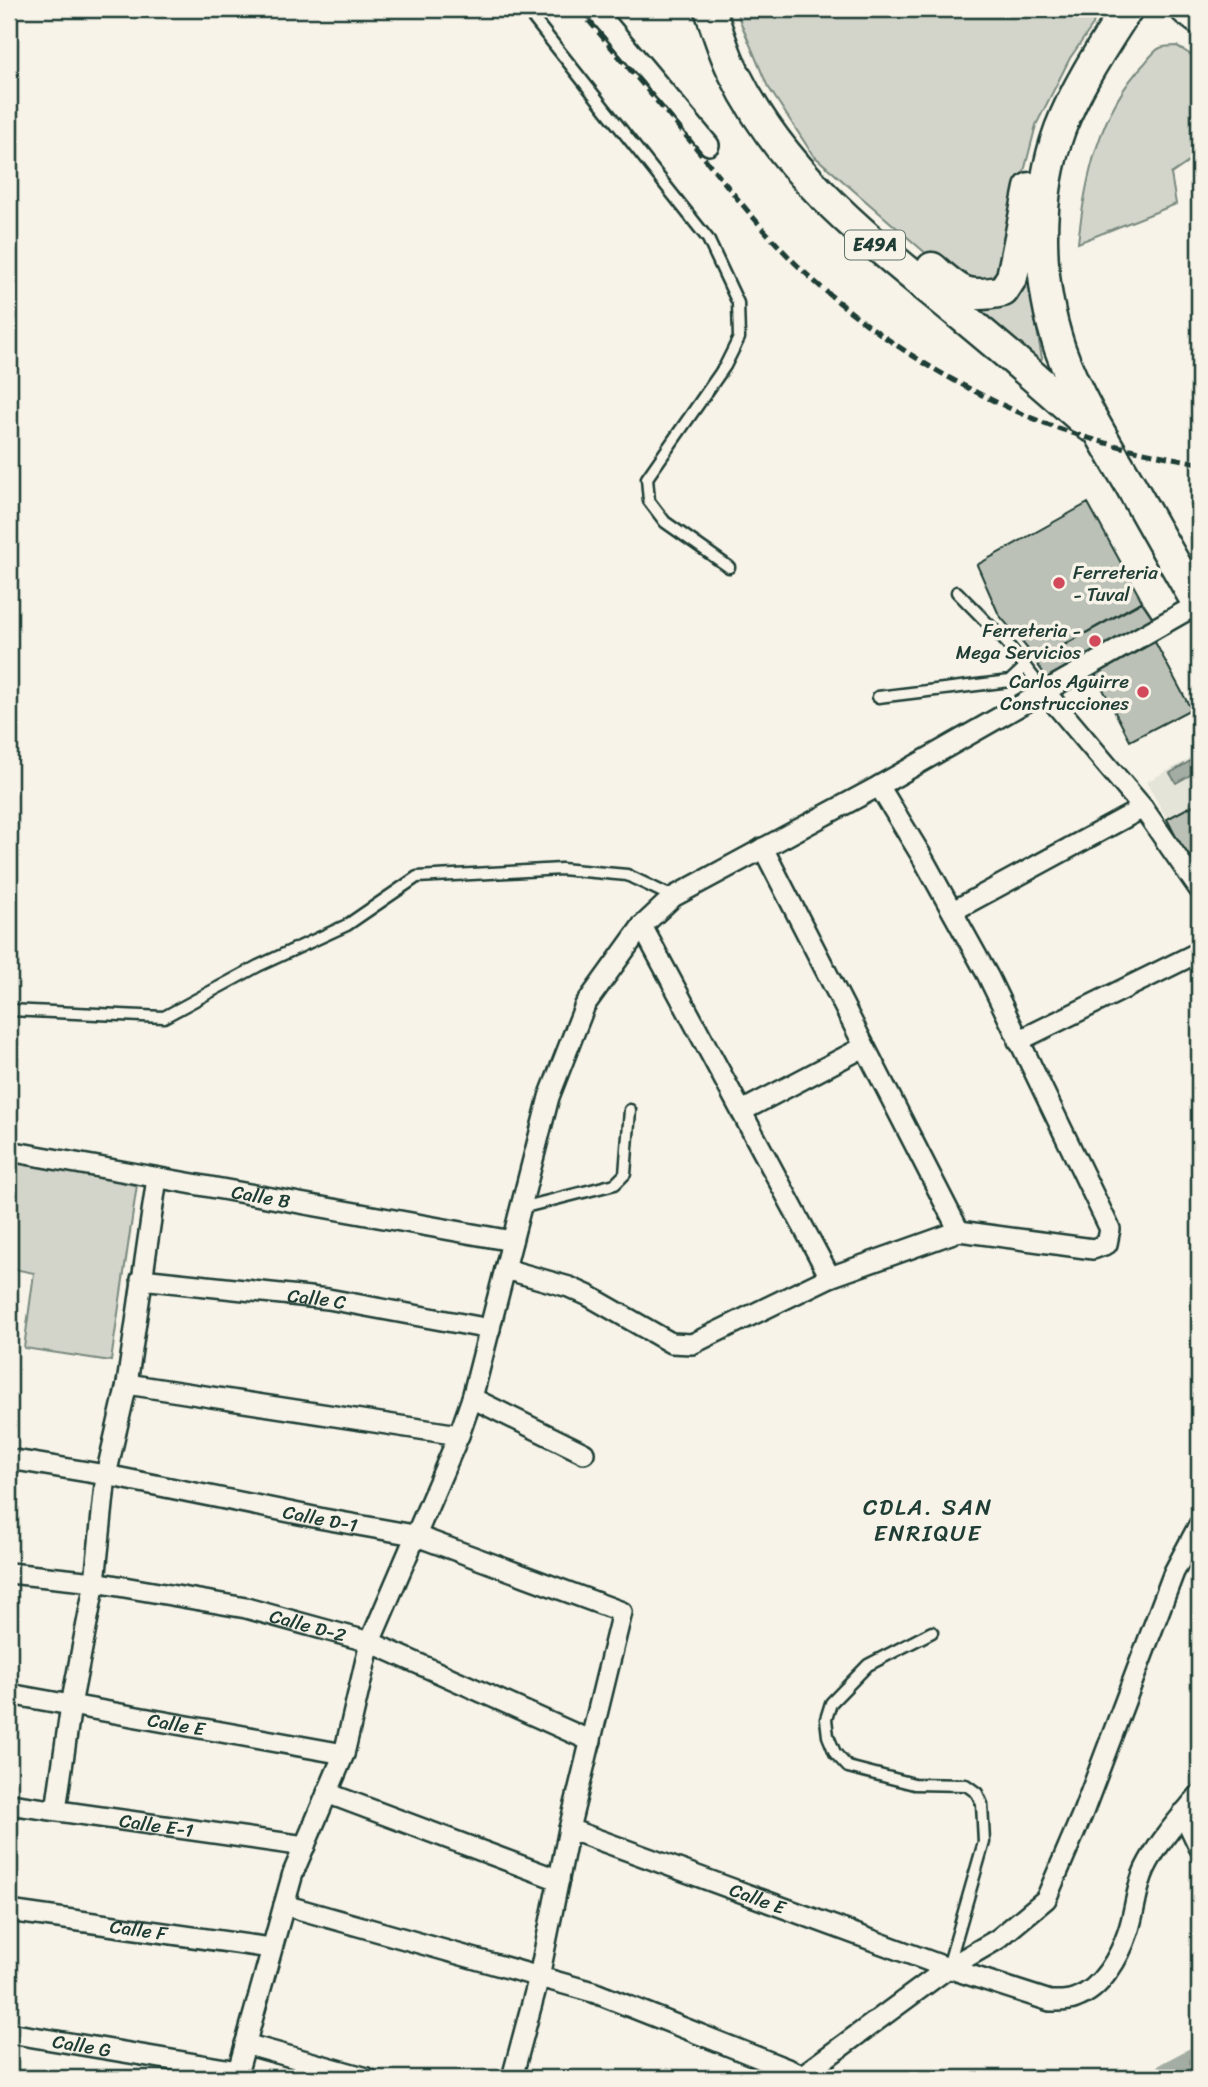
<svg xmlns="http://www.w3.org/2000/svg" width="1208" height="2087" viewBox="0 0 1208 2087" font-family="Sriracha,sans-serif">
  <rect width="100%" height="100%" fill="#f7f3e8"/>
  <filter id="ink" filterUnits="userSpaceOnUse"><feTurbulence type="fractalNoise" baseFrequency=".0143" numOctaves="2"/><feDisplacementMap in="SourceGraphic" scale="14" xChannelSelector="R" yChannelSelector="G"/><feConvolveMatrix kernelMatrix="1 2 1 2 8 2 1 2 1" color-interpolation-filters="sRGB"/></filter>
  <g filter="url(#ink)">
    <path fill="#e5e4d9" d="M1199,754V802L1167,819L1146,782Z"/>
    <path fill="#d3d5ca" stroke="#79897f" stroke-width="2" d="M735,9H1095L1093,25L1070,58L1036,125L999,269C986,286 971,280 952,276L813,155L767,85Z
      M1177,46L1199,60V155L1171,174L1176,204L1078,243C1085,180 1099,110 1145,63C1149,58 1155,50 1160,48C1165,46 1172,46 1177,46Z
      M1025,264L1042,358L1040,363L963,300Z
      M9,1156L138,1178L111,1361L24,1348L34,1273L9,1268Z"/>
    <path fill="#a4ada3" stroke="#6f8077" stroke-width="2" d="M1199,756V770L1176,783L1170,773Z"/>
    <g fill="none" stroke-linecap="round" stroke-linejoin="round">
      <path stroke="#a4ada3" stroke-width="33" d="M1169,2078L1199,2062"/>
    </g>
    <path fill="#bbc1b6" stroke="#1f3d34" stroke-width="2" d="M1088,503L1142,601L1037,660L999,615L977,565Z
      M1142,602L1154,620L1048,679L1035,661Z
      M1155,642L1191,709L1130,741L1095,674Z
      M1199,802V860L1190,865L1167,819Z"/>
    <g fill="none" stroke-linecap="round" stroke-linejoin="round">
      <defs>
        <path id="service" d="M526,9L708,239L738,303L739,338L725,366L647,478L649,501L665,522L729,567
          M957,592L1006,642L1045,692
          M878,697L1010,681L1025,667
          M9,1010L164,1017L258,966L347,925L417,877L561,869L627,875L673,897
          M521,1208L615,1184L625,1174L630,1110
          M932,1632L868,1665L831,1703L826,1719L828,1736L835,1753L848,1767L914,1784L966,1785L977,1793L982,1804L984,1842L948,1967"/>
        <g id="minor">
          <path d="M595,9L709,145"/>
          <path d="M1045,692L1143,808L1199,889"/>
          <path d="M763,848L959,1231"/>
          <path d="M953,911L1143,808"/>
          <path d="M642,926L830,1277"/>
          <path d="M1018,1041L1199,952"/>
          <path d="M742,1111L864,1047"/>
          <path id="s1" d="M9,1151L512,1241"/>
          <path d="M505,1269L569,1287L589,1296L671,1343L692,1344L830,1277L959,1231L1093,1249L1107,1244L1110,1229L988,976L921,855L879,786"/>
          <path id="s2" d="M141,1279L328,1299L490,1329"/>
          <path d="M127,1384L459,1435"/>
          <path d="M472,1398L584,1453"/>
          <path id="s3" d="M9,1459L106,1475L324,1519L414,1535L622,1612L569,1829L539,1977L512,2078"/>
          <path id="s4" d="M9,1573L95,1582L246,1608L370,1642L591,1741"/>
          <path id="s5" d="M9,1694L344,1754"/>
          <path d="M327,1793L559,1880"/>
          <path id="s6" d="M9,1804L305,1846"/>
          <path d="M56,1810L71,1705L95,1582L106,1475L127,1384L157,1178"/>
          <path d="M1183,1813L1199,1847"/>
          <path id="s7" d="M569,1829L948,1968L1050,2001C1058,2001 1068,2002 1076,1998C1102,1989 1120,1956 1128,1932C1135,1912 1136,1888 1145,1869C1158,1842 1180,1818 1199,1795"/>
          <path d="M284,1905L593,1992L810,2078"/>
          <path id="s8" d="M9,1911L271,1948"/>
          <path id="s9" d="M9,2033L238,2071"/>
          <path d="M245,2044L367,2078"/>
          <path d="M236,2078L293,1873L344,1754L370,1642L459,1435L472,1398L549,1097L585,1005L642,926L673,897L879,786L1198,604"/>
          <path d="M794,2078L804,2074L948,1968L998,1939L1046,1899L1082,1815L1174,1572L1199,1525"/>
        </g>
        <path id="primary" d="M710,9C717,30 724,53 734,73C784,176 871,241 957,312C1002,349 1046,387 1090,426
          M1127,9C1102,48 1077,85 1060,129C1035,197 1037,281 1060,349C1077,397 1105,442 1131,486C1153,526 1176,566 1199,606
          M932,268C960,292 965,299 1003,291L1012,277L1030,188"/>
        <path id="trunk" d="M1187,9L1199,18"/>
      </defs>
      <use href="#service" stroke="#1f3d34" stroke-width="15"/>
      <use href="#minor" stroke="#1f3d34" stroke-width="24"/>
      <use href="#primary" stroke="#1f3d34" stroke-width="35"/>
      <use href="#trunk" stroke="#1f3d34" stroke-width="37"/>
      <use href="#service" stroke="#f7f3e8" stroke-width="10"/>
      <use href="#minor" stroke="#f7f3e8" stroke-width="19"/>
      <use href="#primary" stroke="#f7f3e8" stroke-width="30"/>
      <use href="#trunk" stroke="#f7f3e8" stroke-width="32"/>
      <path stroke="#1f3d34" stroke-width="5" stroke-dasharray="10 5" stroke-linecap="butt" d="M579,9C620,58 661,106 702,155C732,192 762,230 796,264C868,334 961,392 1055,427C1101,444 1151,454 1199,463"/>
    </g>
  </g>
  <g fill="#d1495b" stroke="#f7f3e8" stroke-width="2.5">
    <circle cx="1059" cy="583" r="7"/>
    <circle cx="1095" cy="641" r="7"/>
    <circle cx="1143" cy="692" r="7"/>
  </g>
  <g text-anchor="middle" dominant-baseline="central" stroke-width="7" stroke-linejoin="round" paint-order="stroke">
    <rect fill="#f7f3e8" stroke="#60746a" stroke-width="2" x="845" y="230.5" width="60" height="29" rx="5"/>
    <g font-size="18" font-weight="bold" fill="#1f3d34">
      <text x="875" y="245">E49A</text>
    </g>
    <g font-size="19" fill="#1f3d34" stroke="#f7f3e8" text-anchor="end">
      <text x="1073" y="572" text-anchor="start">Ferreteria<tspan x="1073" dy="22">- Tuval</tspan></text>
      <text x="1081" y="630">Ferreteria -<tspan x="1081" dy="22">Mega Servicios</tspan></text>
      <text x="1129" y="681">Carlos Aguirre<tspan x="1129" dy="22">Construcciones</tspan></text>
    </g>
    <g font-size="19" fill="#1f3d34" stroke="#f7f3e8">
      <text stroke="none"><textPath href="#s1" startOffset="256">Calle B</textPath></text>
      <text stroke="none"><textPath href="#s2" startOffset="177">Calle C</textPath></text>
      <text stroke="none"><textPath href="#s3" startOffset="317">Calle D-1</textPath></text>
      <text stroke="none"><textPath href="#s4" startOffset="304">Calle D-2</textPath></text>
      <text stroke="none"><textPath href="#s5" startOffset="170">Calle E</textPath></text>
      <text stroke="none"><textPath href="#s6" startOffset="149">Calle E-1</textPath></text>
      <text stroke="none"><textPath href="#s7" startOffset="201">Calle E</textPath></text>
      <text stroke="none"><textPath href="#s8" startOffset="131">Calle F</textPath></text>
      <text stroke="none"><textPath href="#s9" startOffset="74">Calle G</textPath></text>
    </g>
    <g font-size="23" letter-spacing="2" fill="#1f3d34" stroke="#f7f3e8">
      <text x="928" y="1507">CDLA. SAN<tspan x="928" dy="26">ENRIQUE</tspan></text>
    </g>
  </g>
  <rect width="1208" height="2087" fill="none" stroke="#f7f3e8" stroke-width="35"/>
  <rect x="18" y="18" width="1173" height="2052" fill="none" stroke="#1f3d34" stroke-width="2.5" filter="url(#ink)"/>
</svg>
